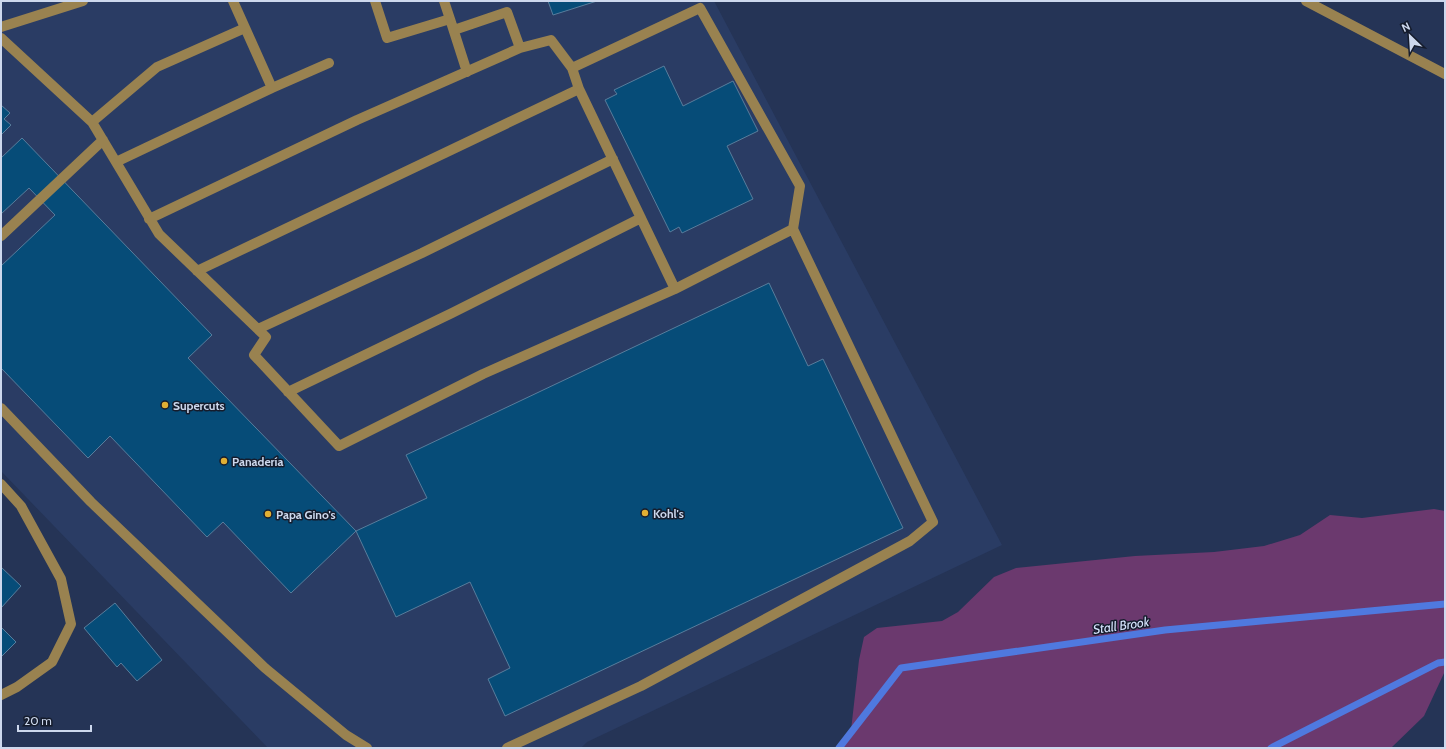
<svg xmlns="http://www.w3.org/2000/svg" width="1446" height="749" viewBox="0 0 1446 749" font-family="Cabin,sans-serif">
  <rect width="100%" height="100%" fill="#253456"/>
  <path fill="#2a3c64" d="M1,1H714L1002,545L587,742L581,748H268L1,471Z"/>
  <path fill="#6b396e" d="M1434,509L1445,511V671L1424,716L1391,748H842L850,739L859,660L864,637L877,628L942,621L958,612L994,577L1016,568L1135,556L1214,552L1264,546L1300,535L1330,515L1362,518Z"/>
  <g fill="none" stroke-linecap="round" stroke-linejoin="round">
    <path stroke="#4f79df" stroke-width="7" d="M839,748L901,668L1165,630L1445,604
      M1271,748L1438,663L1445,662"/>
  </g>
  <path fill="#064c78" stroke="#587d9c" d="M548,1H597L553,15Z
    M664,66L683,106L733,81L758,131L727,146L753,199L682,233L679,227L670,232L605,100L617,94L614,90Z
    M1,105L10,113L4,119L11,125L1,135Z
    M22,138L212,335L188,358L356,531L291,593L223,522L207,537L110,436L88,458L1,368V266L55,215L29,188L1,214V158Z
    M769,283L808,366L823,359L903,528L505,716L488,679L510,668L470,582L396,617L356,531L427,498L406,455Z
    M1,567L21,586L1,608Z
    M115,603L162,660L137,681L121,663L117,667L84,628Z
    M1,627L16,642L1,657Z"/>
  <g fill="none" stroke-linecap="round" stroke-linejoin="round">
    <path stroke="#998250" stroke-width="10" d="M233,1L272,88L329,63
      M375,1L387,38L450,19L467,72
      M444,1L450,19
      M1306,1L1445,74
      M1,27L83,1
      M454,30L507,12L520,48
      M1,38L92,122L159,234L266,337L254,355L339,446L483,374L675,289
      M572,68L700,8L800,186L793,229
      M92,122L157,67L245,28
      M116,162L272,88
      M149,219L357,120L520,48L551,40L572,68L579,89L675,289L793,229L933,522L910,541L641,686L507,748
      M1,236L103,140
      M197,271L579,89
      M258,329L422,253L613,159
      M288,392L452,313L641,218
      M1,408L91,502L265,668L346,735L367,748
      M1,484L21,506L61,579L71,624L52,662L17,687L1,695"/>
  </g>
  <g fill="#e1af34" stroke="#151c2c" stroke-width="1.5">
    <circle cx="165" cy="405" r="4"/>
    <circle cx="224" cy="461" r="4"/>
    <circle cx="645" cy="513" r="4"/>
    <circle cx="268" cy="514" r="4"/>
  </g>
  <g text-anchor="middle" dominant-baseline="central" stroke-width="3" stroke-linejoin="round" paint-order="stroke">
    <g font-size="12" font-weight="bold" fill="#cdd8ed" stroke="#151c2c" text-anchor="start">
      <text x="173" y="405">Supercuts</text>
      <text x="232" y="461">Panadería</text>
      <text x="653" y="513">Kohl's</text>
      <text x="276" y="514">Papa Gino's</text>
    </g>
    <g font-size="13" font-style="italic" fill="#d7e4fe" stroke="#151c2c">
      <text transform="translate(1121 625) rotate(-8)">Stall Brook</text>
    </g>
  </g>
  <rect width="1446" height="749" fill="none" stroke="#cdd8ed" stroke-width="4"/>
  <g transform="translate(1410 36) rotate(335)" stroke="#151c2c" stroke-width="3" paint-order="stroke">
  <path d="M0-3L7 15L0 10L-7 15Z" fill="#cdd8ed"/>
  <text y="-6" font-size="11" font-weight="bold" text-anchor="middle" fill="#cdd8ed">N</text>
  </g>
  <path d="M18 725v6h73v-6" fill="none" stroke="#cdd8ed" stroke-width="2"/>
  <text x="24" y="725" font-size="12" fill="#cdd8ed" stroke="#151c2c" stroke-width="3" paint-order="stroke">20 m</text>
</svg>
